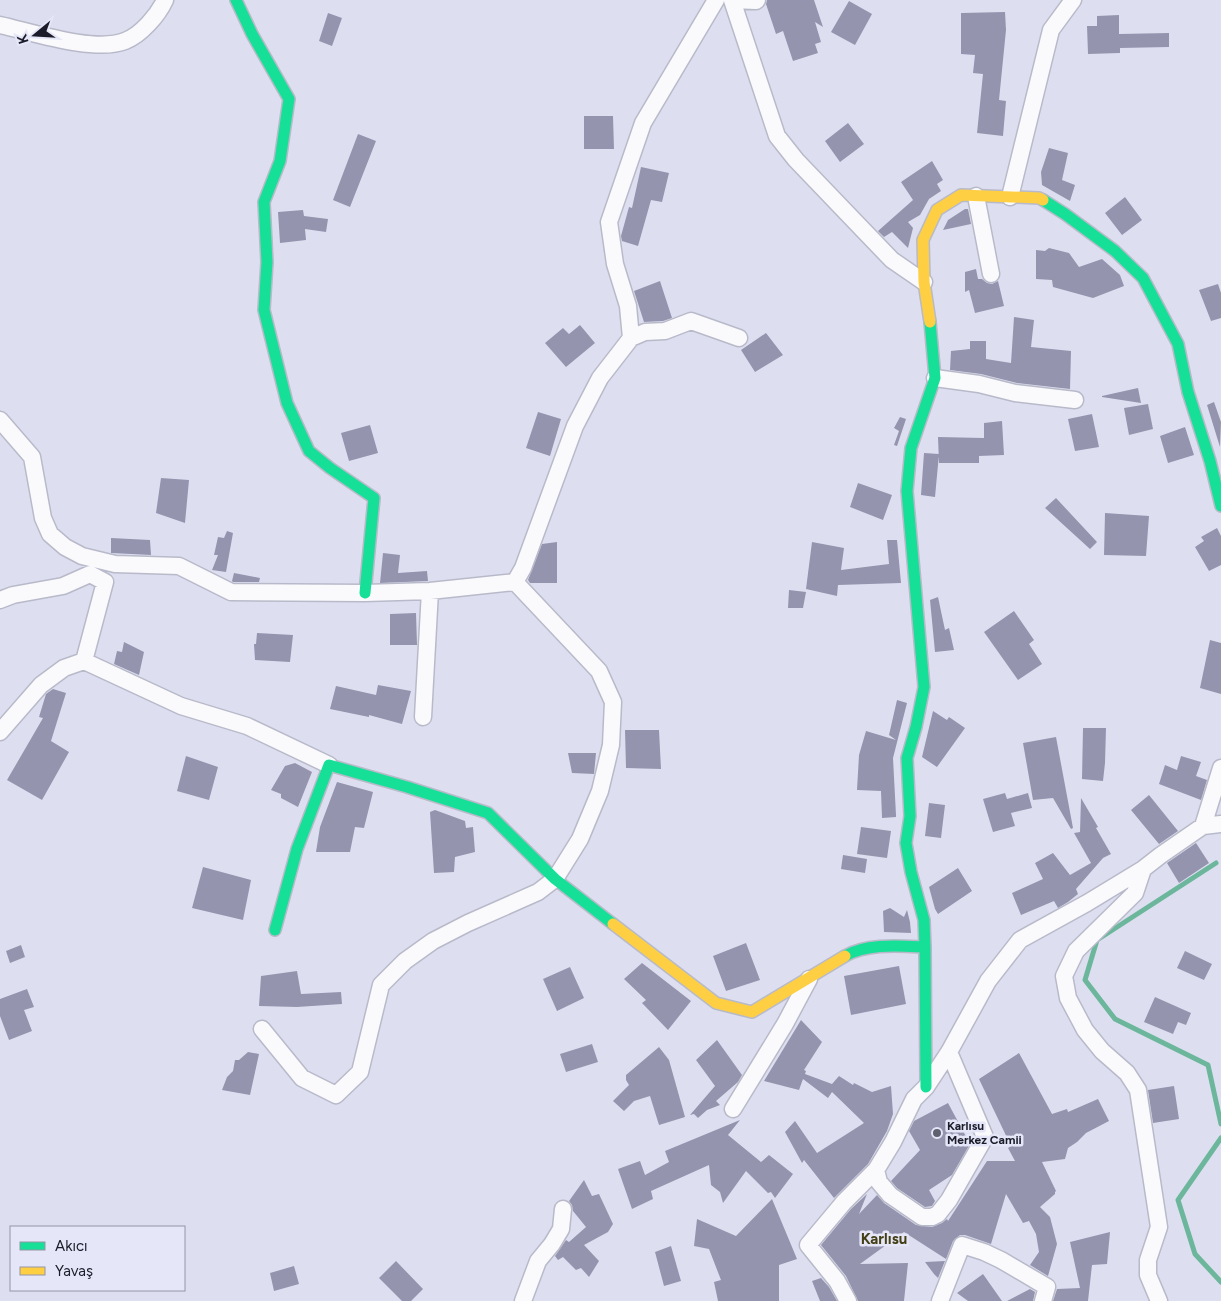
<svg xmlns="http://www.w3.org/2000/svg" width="1221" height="1301" viewBox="0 0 1221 1301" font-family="Figtree,sans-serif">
  <rect width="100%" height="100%" fill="#dddff1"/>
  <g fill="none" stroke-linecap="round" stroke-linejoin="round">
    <path stroke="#6cb69c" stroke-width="5" d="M1216,863L1097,940L1085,980L1115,1019L1208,1065L1221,1124
      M1221,1138L1178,1200L1195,1254L1221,1282"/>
  </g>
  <path fill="#9494ae" d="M767,0H814L823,27L815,22L821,42L815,44L818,53L793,61L783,31L776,34L766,4Z
    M849,1L872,14L855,45L831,32Z
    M1005,12L1006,30L999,100L1006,101L1003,136L977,133L983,74L973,73L975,55L961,54V13Z
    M328,13L342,18L332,46L319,41Z
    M1119,15V34L1169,33V47L1120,48V53L1088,54L1087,26H1097V16Z
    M584,116H613L614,149H584Z
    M848,123L864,144L840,162L825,141Z
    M358,134L376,141L350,207L333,200Z
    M1049,148L1068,153L1062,180L1075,185L1070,201L1042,185L1041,172Z
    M932,161L943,180L937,184L941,191L929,199L920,215L908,222L913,228L908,248L892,232L884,237L878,231L913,200L901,182Z
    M641,167L669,173L662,202L651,200L638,246L622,241L621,236L629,207L632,208Z
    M1125,197L1142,220L1122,235L1105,213Z
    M965,209H968L971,224L943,230L948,220Z
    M303,210L304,216L328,219L326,232L305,229L306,240L280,243L278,212Z
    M1049,248L1069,253L1079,267L1102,259L1120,275L1124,286L1093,298L1053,287L1052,280L1036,279V250L1045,251Z
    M976,269L978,279H982L987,283L992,284L998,281L1004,306L975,313L969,290L965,292V272Z
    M660,281L672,318L663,321L644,322L634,291Z
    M1218,284L1221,293V318L1211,321L1199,290Z
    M1014,317L1034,320L1031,347L1071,351L1070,389L1017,383L981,374L950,370L951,351L970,349V341H986V359L1011,363Z
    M580,325L595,343L566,367L545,343L563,328L569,334Z
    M766,333L783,355L755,372L741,350Z
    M1138,388L1141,403L1102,397V396Z
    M1214,402L1221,422L1220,447L1207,405Z
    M1148,404L1153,429L1129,435L1124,408Z
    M538,412L561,419L550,456L526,448Z
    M1092,414L1099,447L1075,451L1068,419Z
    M900,417L906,419L897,446L894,445L899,431L894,428Z
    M1002,421L1004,455L979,456V463H939L938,437L984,438V423Z
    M370,425L378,453L349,461L341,433Z
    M1185,427L1194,455L1168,463L1160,436Z
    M924,453L939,454L935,497L921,495Z
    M161,478L189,480L185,523L156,513Z
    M858,483L892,495L883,520L850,507Z
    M1056,498L1097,542L1090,549L1045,508Z
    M1105,513L1149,516L1146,556L1104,555Z
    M1217,528L1221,536V565L1209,571L1195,547L1204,541L1201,537Z
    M227,531L233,533L226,572L212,570L218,555H214L218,537L224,538Z
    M111,538L150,540L151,555L111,553Z
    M887,540H897L901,583L838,585L837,596L806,589L812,542L844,548L841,570L889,564Z
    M557,542V583H530L528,580L542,544Z
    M383,553L400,555L398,573L427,571L428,581L380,583Z
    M234,573L260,578L259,582H233L232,581Z
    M789,590L806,592L803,608H788Z
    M938,597L945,630L949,628L954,650L935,652L930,600Z
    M1014,611L1034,640L1029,644L1042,664L1018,680L984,632Z
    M416,613L417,645H390V614Z
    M257,633L293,635L290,662L255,660L254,644H256Z
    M1210,640L1221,643V694L1200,688Z
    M124,642L144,652L139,675L114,664L117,651L122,652Z
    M378,685L411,691L402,724L369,715V717L330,709L336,686L376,695Z
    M53,689L66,693L51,741L69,752L42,800L7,780L43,718L39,717L46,694Z
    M897,700L907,703L893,758L896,815V817L882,818L881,791L857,790L859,755L866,731L896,740L889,735Z
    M933,711L947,720L949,717L965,728L937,767L922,757Z
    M1083,728H1106L1105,763L1103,781L1082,779Z
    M625,730H659L661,769L626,768Z
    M1056,737L1073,828L1071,829L1053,798L1033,800L1023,743Z
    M568,753H596L594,774L572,773Z
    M186,756L218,767L209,800L177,791Z
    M1181,756L1201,762L1196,776L1207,780L1201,800L1159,784L1165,765L1177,770Z
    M295,763L312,772L298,807L281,798V794L271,790L285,766Z
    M337,782L373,792L364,828L355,827L350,852H316L320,827Z
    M1005,793L1007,799L1028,793L1032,808L1011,813L1015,826L993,832L983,799Z
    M1149,795L1178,831L1159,844L1131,810Z
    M1081,798L1098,827L1096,828L1111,854L1103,858L1076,889L1078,894L1068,902L1058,908L1054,901L1021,915L1012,893L1043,879L1035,863L1053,853L1070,875L1091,863L1074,833L1080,832Z
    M929,803L945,805L941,838L925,836Z
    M435,810L465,821L466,828L473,827L475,852L455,857L454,872L434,873L430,812Z
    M861,827L891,831L887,858L857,854Z
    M1196,843L1209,863L1179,883L1167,863Z
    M843,855L867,859L865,873L841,869Z
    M203,867L251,880L243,920L192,908Z
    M958,868L972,891L938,914L935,909L929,887Z
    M890,908L904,917L907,910L910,922L911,933L884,932L883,911Z
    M746,943L760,980L726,991L713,956Z
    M21,945L25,957L10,963L6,951Z
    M1185,951L1212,964L1204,980L1177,968Z
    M642,963L691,1001L668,1030L642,1003L646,1000L624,979Z
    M899,966L906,1004L851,1015L844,976Z
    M570,967L584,998L557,1011L543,979Z
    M297,971L301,994L341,992L342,1004L297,1007L259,1006L261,976Z
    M27,989L34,1007L24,1010L32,1031L9,1040L0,1016V999Z
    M1155,997L1191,1013L1186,1025L1178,1022L1173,1034L1144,1022Z
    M801,1020L822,1042L804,1070L806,1071L805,1074L832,1084L839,1076L853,1085L854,1083L872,1092L891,1086L893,1114L887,1131L868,1164L834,1198L804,1160L802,1163L785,1132L795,1121L817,1153L864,1123L832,1092L828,1098L803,1079L799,1090L764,1081Z
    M717,1040L742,1075L738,1082L716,1101L720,1105L707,1110L698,1118L694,1114L690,1115L715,1086L696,1060Z
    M592,1044L598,1062L566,1072L560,1054Z
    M659,1047L669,1060L685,1117L659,1125L650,1096L634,1101L624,1111L613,1101L629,1085L626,1080V1075Z
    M248,1052L259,1054L250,1095L222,1090L227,1077L233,1071L235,1060H239Z
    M1019,1053L1052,1114L1067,1109L1068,1112L1098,1099L1109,1121L1086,1133L1077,1142L1068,1148L1065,1159L1042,1162L1056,1191L1055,1192V1194L1040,1207L1050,1217L1057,1244L1048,1276L1030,1265L1039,1252L1036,1234L1029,1221L1023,1223L1006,1194L991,1244L965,1235H960L953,1241L946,1259L904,1232L860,1264L908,1263L904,1301H858L846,1276L821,1245L851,1209L867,1194L859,1214L877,1195L884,1203L916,1225L932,1227L942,1223L947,1219L948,1221L987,1161H1015L1008,1148L1011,1146L979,1079Z
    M1174,1086L1179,1119L1153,1123L1148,1090Z
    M948,1103L970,1144L952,1175L929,1190L935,1201L932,1206L925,1207L897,1188L891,1181L920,1150L909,1131L914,1121Z
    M740,1120L728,1135L761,1162L769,1155L793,1174L775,1198L771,1192L768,1193L746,1171L723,1203L720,1192L711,1185L709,1165L651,1191L653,1199L632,1209L618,1169L640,1161L645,1175L669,1162L665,1151Z
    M584,1180L592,1196L599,1194L613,1224L608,1232L584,1245L599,1261L589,1277L581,1268L576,1270L563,1257L558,1260L555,1256L566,1240L569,1242L586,1227L573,1211L572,1205L569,1201Z
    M772,1199L797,1259L779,1265V1301H718L714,1282L721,1280L709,1249L694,1246L697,1219L736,1236Z
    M1110,1232L1107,1264L1092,1265L1088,1301H1053L1057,1289L1080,1288L1070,1242Z
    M671,1246L681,1281L664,1286L655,1252Z
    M396,1261L423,1289L411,1301H402L379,1278Z
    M945,1261L938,1278L934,1274L925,1262Z
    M294,1266L299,1284L274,1291L270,1273Z
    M983,1274L1002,1301H968L957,1293Z
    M821,1278L829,1287L837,1301H820L812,1281Z
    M1030,1289L1035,1292L1033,1301H1007Z"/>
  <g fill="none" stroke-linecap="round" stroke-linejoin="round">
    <defs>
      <path id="street" d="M732,0L777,136L796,160L892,260L924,282
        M733,0L756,1L757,0
        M0,25C32,32 95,53 125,41C141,35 158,15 165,0
        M976,196L991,274
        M1010,197L1051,30L1073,0
        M631,338L645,332L665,331L691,321L739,338
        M935,378L979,384L1015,393L1075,400
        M0,420L32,457L43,518L50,534L65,547L82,556L115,564L179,566L231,592L365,593L430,591L515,582
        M515,582L523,568L575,426L600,378L631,338L628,306L615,264L609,222L643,123L716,0
        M0,600L13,595L63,586L90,574L105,582L84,661
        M423,717L430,591
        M0,732L41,685L64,668L84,661L181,706L247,726L329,765
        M1203,826L1221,768
        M1143,869L1135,893L1076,951L1064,976L1068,998L1085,1030L1102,1051L1127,1073L1138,1090L1159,1227L1148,1260V1275L1159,1301
        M262,1029L302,1078L336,1095L360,1072L381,985L405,961L433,941L468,923L538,892L555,879L580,839L600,791L611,745L613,702L599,671L515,582
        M949,1052L985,1137L949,1200L938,1214L932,1217H922L890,1195L879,1182L876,1170L893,1142L914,1099L926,1087L949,1052L988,981L1020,940L1087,903L1143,869L1161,855L1203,826L1221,824
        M733,1109L785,1024L809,979
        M523,1301L538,1261L552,1244L561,1229L563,1209
        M848,1301L837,1281L808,1245L844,1202L876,1170
        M940,1301L962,1245L984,1252L1001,1260L1047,1287L1043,1301"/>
      <path id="fast" d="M236,0L252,34L289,99L280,161L264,202L267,262L264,310L287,403L309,451L330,468L374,498L365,593
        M1043,200L1065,214L1115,251L1143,278L1178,344L1188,392L1210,461L1221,506
        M275,930L297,849L329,765L407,787L488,813L555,879L613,924
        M925,947L924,920L911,872L906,843L910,816L907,758L916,727L924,687L907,491L911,448L935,378L930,322
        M845,956C867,943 900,946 925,947L926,1087"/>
      <path id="slow" d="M930,322L924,282L923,240L937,210L961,195L1039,198L1043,200
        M613,924L716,1003L752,1012L845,956"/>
    </defs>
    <use href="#street" stroke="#b8bac9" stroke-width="19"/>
    <use href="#fast" stroke="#b8bac9" stroke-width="14"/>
    <use href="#slow" stroke="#b8bac9" stroke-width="14"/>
    <use href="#street" stroke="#fafafd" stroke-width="16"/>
    <use href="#fast" stroke="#16e098" stroke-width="11"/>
    <use href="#slow" stroke="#ffcf43" stroke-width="11"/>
  </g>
  <circle fill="#5f6070" stroke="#e5e7f8" stroke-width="2" cx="937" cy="1133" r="5"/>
  <g text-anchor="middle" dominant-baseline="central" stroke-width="5" stroke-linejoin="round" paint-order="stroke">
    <g font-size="12" font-weight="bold" fill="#1b1b2a" stroke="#e5e7f8" text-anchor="start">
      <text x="947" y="1126">Karlısu<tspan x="947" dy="14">Merkez Camii</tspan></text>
    </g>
    <g font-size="15" font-weight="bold" fill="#453f16" stroke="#e5e7f8">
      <text x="884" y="1239">Karlısu</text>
    </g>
  </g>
  <rect x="10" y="1226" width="175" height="65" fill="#e5e7f8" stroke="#9495a6"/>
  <rect x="20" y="1242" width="25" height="8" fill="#16e098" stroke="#9495a6"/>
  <text x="55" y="1251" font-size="15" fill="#1b1b2a">Akıcı</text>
  <rect x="20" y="1267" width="25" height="8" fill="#ffcf43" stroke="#9495a6"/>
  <text x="55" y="1276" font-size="15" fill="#1b1b2a">Yavaş</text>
  <g transform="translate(35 35) rotate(252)" stroke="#e5e7f8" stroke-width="4" paint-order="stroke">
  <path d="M0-4L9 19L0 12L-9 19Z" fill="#1b1b2a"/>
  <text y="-8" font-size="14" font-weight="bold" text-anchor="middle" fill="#1b1b2a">K</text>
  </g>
</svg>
